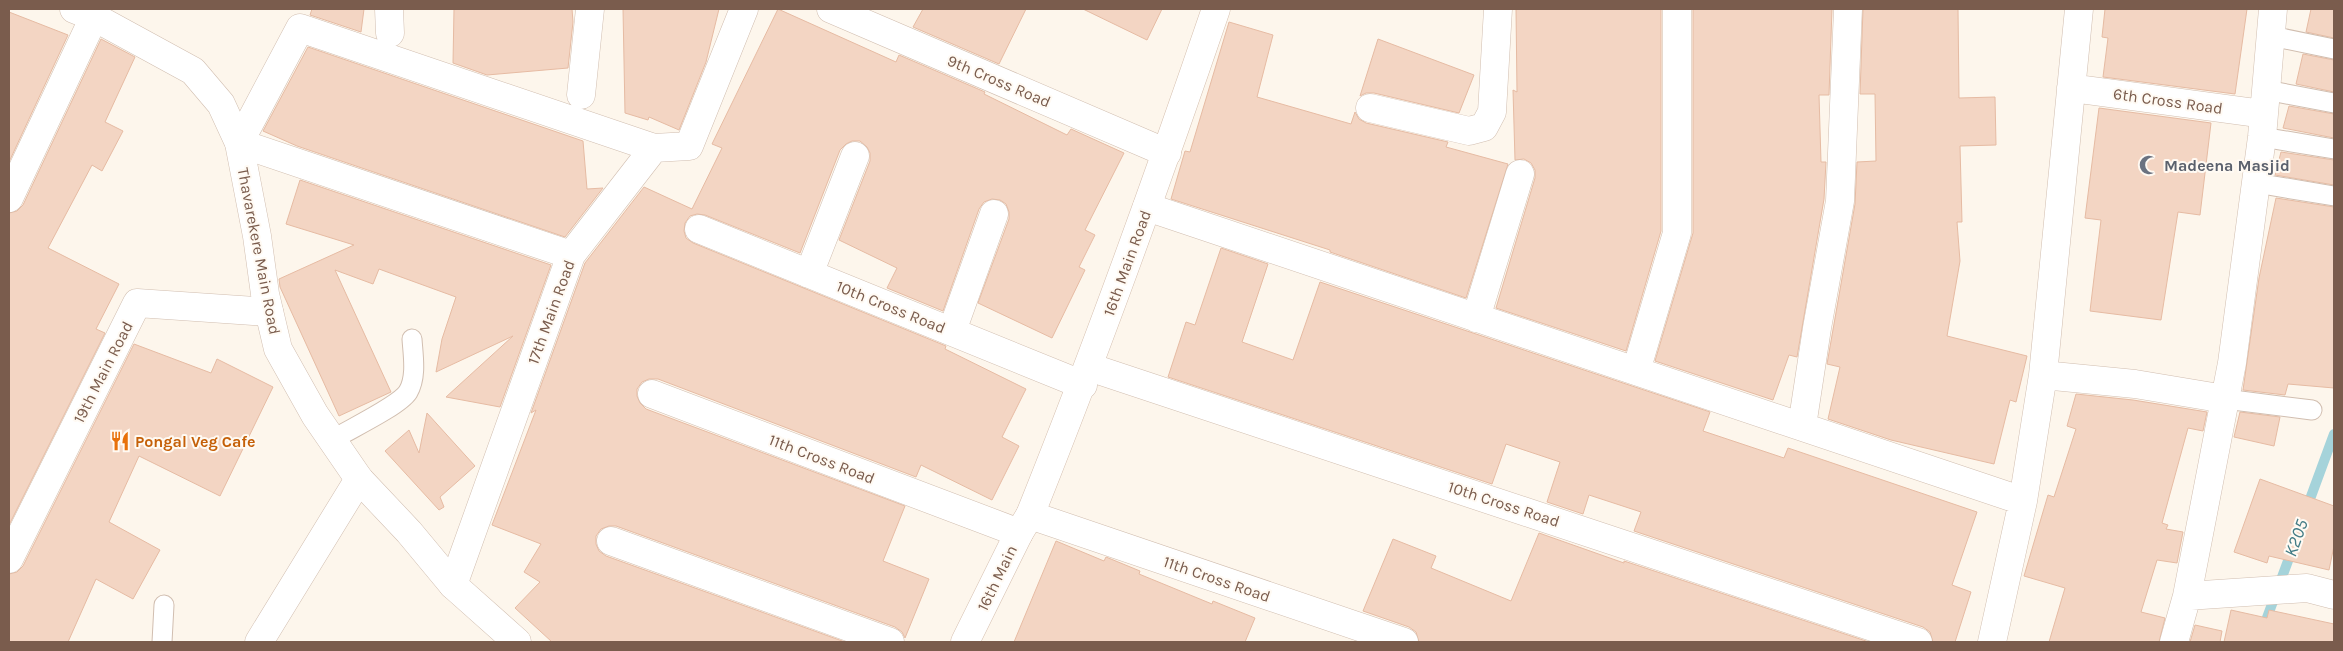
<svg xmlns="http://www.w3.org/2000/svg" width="2343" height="651" viewBox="0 0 2343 651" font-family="Karla,sans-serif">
  <rect width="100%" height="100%" fill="#fdf6ec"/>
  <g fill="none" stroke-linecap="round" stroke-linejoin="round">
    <path stroke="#a5d3da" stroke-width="10" d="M2306,510L2334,434
      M2258,642L2292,550"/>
  </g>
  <path fill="#f3d5c3" stroke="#e6bba3" d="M312,9H364L361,32L310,15Z
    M454,9H572L573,22L568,68L487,75L453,63Z
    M623,9H719L706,62L679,130L649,117L648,120L625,113Z
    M778,9L896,62L899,55L985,92L984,94L1067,135L1071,129L1124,153L1085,230L1095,235L1079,267L1085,270L1052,338L978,303L1009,219V212L1006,204L1000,200L992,199L984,202L979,209L943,311L887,288L897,268L839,240L870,161V153L867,147L860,141H852L846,144L840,150L800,253L705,215L697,214L690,216L685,223L684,231L686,238L693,243L946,346L945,349L1026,389L1002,437L1019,446L992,500L921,465L916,477L658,379H649L642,382L637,389V396L640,403L646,409L905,506L883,561L929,579L905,638L902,632L895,627L616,526H609L601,529L596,536V544L599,551L606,556L845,642H552L515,608L540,582L524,572L541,544L492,525L536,410L531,413L585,263L644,187L692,209L722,148L712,144Z
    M923,9H1026L999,64L913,27Z
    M1083,9H1162L1147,40Z
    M1516,9H1661V231L1626,351L1496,308L1535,178V170L1531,163L1524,159L1515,160L1513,90L1517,92Z
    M1693,9H1832L1829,95H1819L1821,162H1826L1824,199L1797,357L1789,355L1773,400L1655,361L1693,233Z
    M1863,9H1958L1959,98L1995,97L1996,145L1960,146L1962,222H1957L1960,261L1947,336L2027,356L2016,402L2010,400L1994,464L1891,440L1828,419L1840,367L1827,364L1855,204L1857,162L1876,161L1875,94H1860Z
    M2105,9H2247L2235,94L2103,77L2108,38L2102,37Z
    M2311,9H2334V38L2306,32Z
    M9,12L68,35L9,162Z
    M1229,22L1273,35L1257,97L1351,124L1355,112L1359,119L1366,123L1448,142L1446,147L1508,164L1466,298L1330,252V250L1171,199L1185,151L1190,152Z
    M101,39L135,57L105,122L123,131L102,171L92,165L48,248L119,284L96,329L105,333L9,525V213L17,211L23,205Z
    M1378,39L1474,75L1459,113L1374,93H1366L1360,96Z
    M308,47L583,141L587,189L603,188L565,237L297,146L263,131Z
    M2303,54L2334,60V92L2296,84Z
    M2289,106L2334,114V138L2283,128Z
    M2099,108L2211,123L2200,215L2178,212L2161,320L2090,311L2101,220L2085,218Z
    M2281,152L2334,160V185L2275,175Z
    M300,180L551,265L500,407L446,397L513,336L436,372L442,339L456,297L379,269L373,284L335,270L391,392L339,416L280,287L279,279L354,245L286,224Z
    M2276,198L2334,207V388L2288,384L2285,395L2243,390L2259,278Z
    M1221,248L1268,264L1242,342L1293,360L1320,282L1710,412L1703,431L1784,458L1788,448L1977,512L1952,585L1971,592L1955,642H1933L1930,632L1923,627L1634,531L1641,512L1589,495L1583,514L1547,502L1560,462L1506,444L1492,484L1168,377L1186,322L1195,325Z
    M134,344L211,373L217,359L273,387L220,496L139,456L109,522L160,550L133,599L96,579L68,642H9V574L17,572L23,566Z
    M2076,394L2133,400L2207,412L2203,431L2188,428L2162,523L2168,525L2166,529L2183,532L2177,563L2157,560L2141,612L2165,618L2159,642H2049L2065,588L2024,576L2048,495L2054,497L2076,429L2067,426Z
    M2240,412L2280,417L2274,446L2234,437Z
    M427,413L475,466L440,497L444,507L439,510L385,451L409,430L419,453Z
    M2260,479L2334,506V546L2329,570L2269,556L2267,563L2234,552Z
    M1539,533L1624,563V561L1869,642H1419L1416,632L1409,627L1363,611L1393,539L1436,556L1431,568L1511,601Z
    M1056,541L1104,561L1106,557L1140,571L1139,574L1212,604L1213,601L1255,618L1245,642H1014Z
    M2231,610L2267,618L2269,610L2334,624V642H2224Z
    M2195,625L2222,631L2220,642H2190Z"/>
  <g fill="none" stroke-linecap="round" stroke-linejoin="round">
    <defs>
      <path id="service" d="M2271,36L2334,49
        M2266,90L2334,103
        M2262,137L2334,149
        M2256,183L2334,196
        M2225,399L2312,410
        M332,440C348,430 399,406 408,392C417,377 413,355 412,339
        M162,642L164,605"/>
      <path id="minor" d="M389,9L390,33
        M831,9L1167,153
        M2071,88L2264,114
        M581,95L590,9
        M1370,108L1469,131L1484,127L1492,112L1498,9
        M9,198L94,17
        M1147,207L2023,501
        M699,229L1083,385
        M571,255L239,143L300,28L654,148
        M809,274L855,156
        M1476,318L1520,174
        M952,331L994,214
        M1089,367L1918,642
        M1636,371L1677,233V9
        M2043,375L2135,384L2225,399
        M652,394L1019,533
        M1802,426L1817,328L1840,201L1848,9
        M1030,515L1404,642
        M611,541L890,642
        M9,559L137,303L269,312
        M453,585L571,255L654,148L689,146L744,9
        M2187,596L2307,588L2334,595
        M259,642L359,479
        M1992,642L2023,501L2043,375L2079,9
        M2174,642L2187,596L2232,363L2262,137L2273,9"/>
      <path id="tertiary" d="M74,9L94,17L193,71L221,104L239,143L257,236L265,294L278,349L315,415L359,479L409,532L453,585L517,642"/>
      <path id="secondary" d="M965,642L1019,533L1030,515C1097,348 1158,179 1216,9"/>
    </defs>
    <use href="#service" stroke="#d1beb0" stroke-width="21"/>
    <use href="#minor" stroke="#d1beb0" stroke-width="29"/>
    <use href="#tertiary" stroke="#d1beb0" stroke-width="29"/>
    <use href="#secondary" stroke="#d6c0b0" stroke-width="29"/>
    <use href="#service" stroke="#fff" stroke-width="19"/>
    <use href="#minor" stroke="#fff" stroke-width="28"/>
    <use href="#tertiary" stroke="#fff" stroke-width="28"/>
    <use href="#secondary" stroke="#fff" stroke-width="28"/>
  </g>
  <defs>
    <symbol id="mosque-bare" viewBox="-9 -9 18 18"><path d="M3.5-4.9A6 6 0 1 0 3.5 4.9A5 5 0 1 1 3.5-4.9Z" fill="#6b7280" stroke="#fffaf3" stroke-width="2.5" paint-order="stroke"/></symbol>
    <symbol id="restaurant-bare" viewBox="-9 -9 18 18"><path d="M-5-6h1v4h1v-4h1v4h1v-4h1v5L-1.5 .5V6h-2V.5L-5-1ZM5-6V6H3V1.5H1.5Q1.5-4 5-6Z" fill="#e8710a" stroke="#fffaf3" stroke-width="2.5" paint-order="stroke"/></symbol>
  </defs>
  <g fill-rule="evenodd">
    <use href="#mosque-bare" x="2135" y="151" width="28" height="28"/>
    <use href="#restaurant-bare" x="106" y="427" width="28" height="28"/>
  </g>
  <g text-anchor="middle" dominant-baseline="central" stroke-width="4" stroke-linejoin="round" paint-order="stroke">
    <g font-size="16" fill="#7a5c4d" stroke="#fffaf3">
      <text transform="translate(999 81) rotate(23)">9th Cross Road</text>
      <text transform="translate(2168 101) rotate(8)">6th Cross Road</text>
      <text transform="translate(259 251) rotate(79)">Thavarekere Main Road</text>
      <text transform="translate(1127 263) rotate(-70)">16th Main Road</text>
      <text transform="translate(891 307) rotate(22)">10th Cross Road</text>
      <text transform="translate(551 312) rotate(-70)">17th Main Road</text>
      <text transform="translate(103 372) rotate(-63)">19th Main Road</text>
      <text transform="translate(822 459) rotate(21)">11th Cross Road</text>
      <text transform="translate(1504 504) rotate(18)">10th Cross Road</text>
      <text transform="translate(997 578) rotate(-64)">16th Main</text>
      <text transform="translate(1217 579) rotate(19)">11th Cross Road</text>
    </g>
    <g font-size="16" font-weight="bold" fill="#5b616d" stroke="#fffaf3" text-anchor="start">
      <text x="2164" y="165">Madeena Masjid</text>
    </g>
    <g font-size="16" font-weight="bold" fill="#c56008" stroke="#fffaf3" text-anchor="start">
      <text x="135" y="441">Pongal Veg Cafe</text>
    </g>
    <g font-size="18" font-style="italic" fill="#437c86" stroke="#fffaf3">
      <text transform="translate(2296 538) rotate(-70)">K205</text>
    </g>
  </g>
  <rect width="2343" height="651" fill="none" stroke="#7a5c4d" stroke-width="20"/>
</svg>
